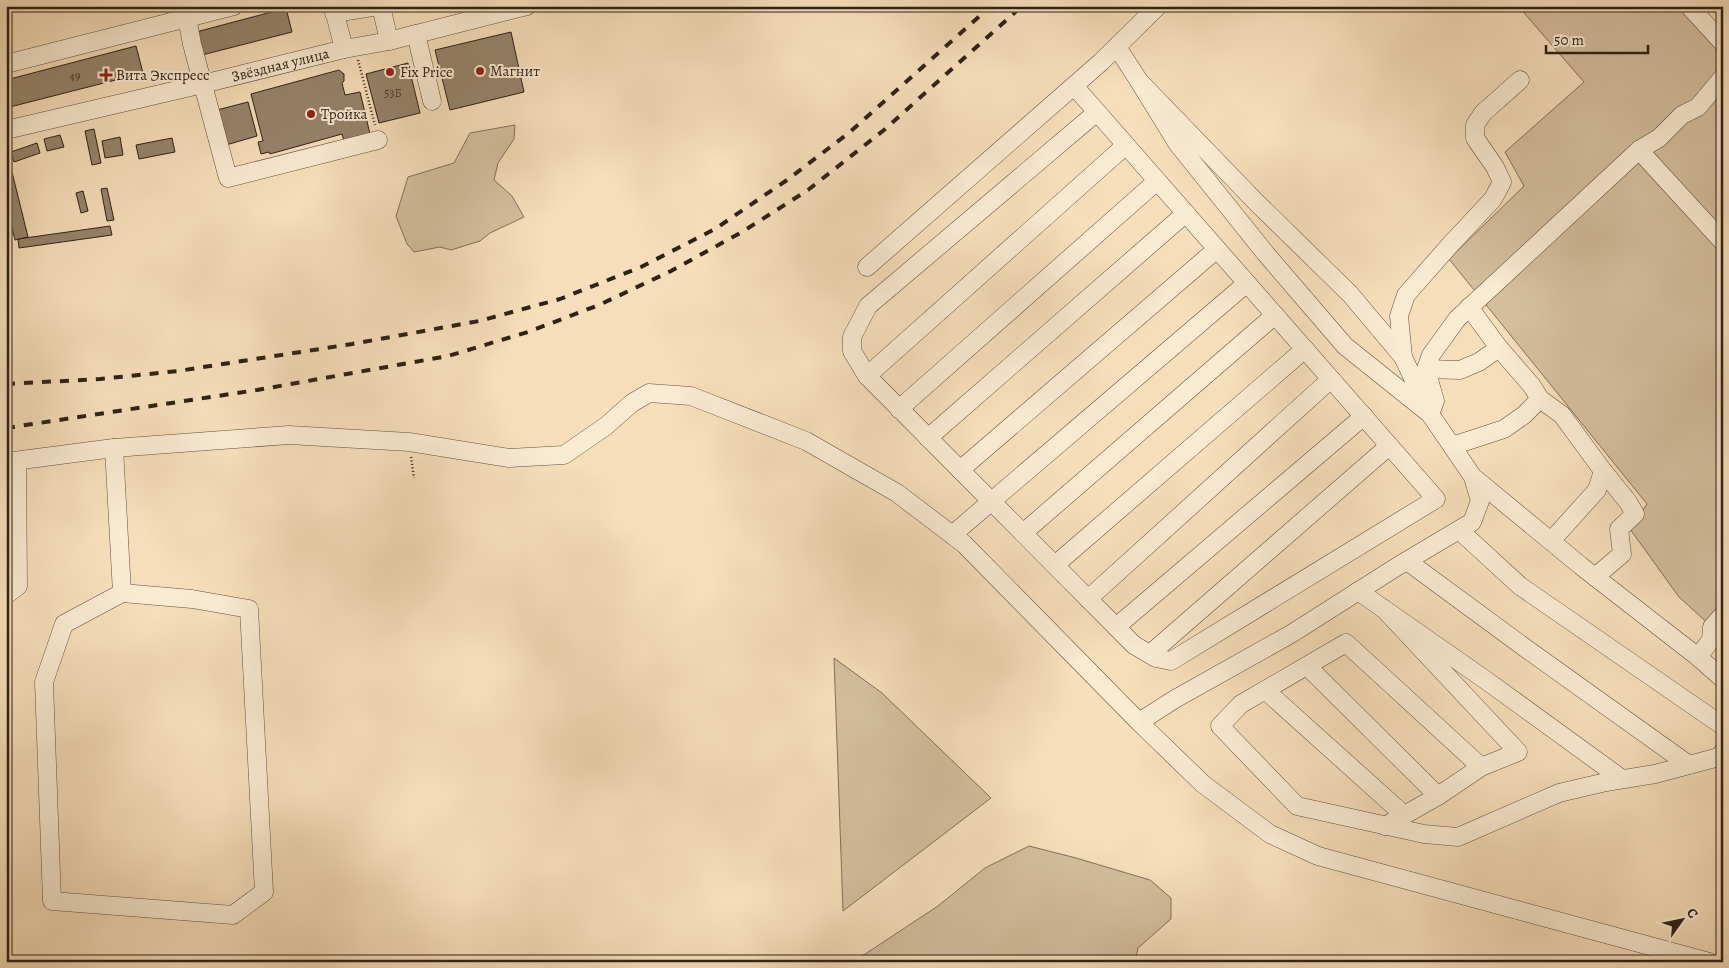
<svg xmlns="http://www.w3.org/2000/svg" width="1729" height="968" viewBox="0 0 1729 968" font-family="Alegreya,serif">
  <rect width="100%" height="100%" fill="#f6deba"/>
  <filter id="stains"><feTurbulence type="fractalNoise" baseFrequency=".004" numOctaves="4"/><feColorMatrix values="0 0 0 0 .2 0 0 0 0 .09 0 0 0 0 .02 0 0 0 .5 -.17"/></filter>
  <radialGradient id="worn" r=".72"><stop offset=".6" stop-color="#630" stop-opacity="0"/><stop offset="1" stop-color="#630" stop-opacity=".3"/></radialGradient>
  <path fill="#d4be9e" stroke="#82705b" d="M1518,6H1676L1723,53V637L1679,597L1630,529L1647,504L1449,259L1524,186L1505,152L1584,82Z
    M515,125L514,139L498,163L494,180L512,196L524,217L490,233L480,241L451,250L440,247L414,252L407,244L396,216L408,177L454,163L470,133Z
    M834,658L882,693L991,798L843,911Z
    M1029,846L1076,858L1150,880L1171,898V919L1138,948L1135,962H853L938,906L985,868Z"/>
  <path fill="#96836c" stroke="#2f2118" d="M278,6H292L286,8L292,32L202,55L196,32L279,10Z
    M511,32L524,92L450,110L435,50Z
    M136,46L143,73L6,108V80Z
    M408,63L420,113L379,123L366,74Z
    M339,70L344,74V81L342,83L345,95L360,92L370,134L344,141L342,134L270,154L269,152L261,154L258,142L263,141L251,94Z
    M248,102L257,136L226,145L217,110Z
    M94,129L101,163L92,165L85,131Z
    M60,135L64,147L47,151L44,139Z
    M120,137L123,155L105,158L102,141Z
    M172,138L175,152L139,159L136,145Z
    M37,143L40,153L14,162L11,152Z
    M12,172L28,237L15,240L6,203V173Z
    M107,188L114,220L107,221L101,189Z
    M83,191L88,211L81,213L76,193Z
    M110,226L112,235L19,248L18,239Z"/>
  <g fill="none" stroke-linecap="round" stroke-linejoin="round">
    <defs>
      <g id="minor">
        <path d="M189,6L187,18L192,44L228,178L378,140"/>
        <path d="M333,6L344,49"/>
        <path d="M381,6L389,41"/>
        <path d="M1689,6L1723,43"/>
        <path d="M334,13L379,6"/>
        <path d="M416,34L432,101"/>
        <path d="M1117,47L1139,81L1256,202L1350,294L1403,357L1430,414L1473,477L1581,566L1698,657L1723,679"/>
        <path d="M6,64L234,6"/>
        <path d="M1139,81L1177,143L1266,254L1345,346L1430,414L1435,401L1426,369L1431,355L1457,319L1639,150L1659,138L1682,115L1698,107L1723,77"/>
        <path d="M1074,86L1097,112L1436,499L1171,661L1156,658L1134,645L867,376L852,351V337L868,306L1097,112"/>
        <path id="s1" d="M6,130L203,84L344,49L389,41L527,6"/>
        <path d="M1639,150L1723,242"/>
        <path d="M867,267L1101,62L1158,6"/>
        <path d="M1469,307L1499,348L1532,386L1540,399L1562,415L1603,471L1628,502L1635,514L1619,529L1622,554L1595,577"/>
        <path d="M1403,357L1399,316L1406,295L1450,245L1493,199L1502,182L1495,167L1475,138V125L1483,113L1520,80"/>
        <path d="M1426,369L1460,370L1479,362L1499,348"/>
        <path d="M867,376L1126,145"/>
        <path d="M899,409L1157,181"/>
        <path d="M928,438L1186,213"/>
        <path d="M1452,446L1504,429L1524,415L1540,399"/>
        <path d="M114,448L122,593L64,624L44,682L52,901L233,915L264,892L249,609L192,599L122,593"/>
        <path d="M6,462L114,448L289,435L409,442L509,458L564,455L606,426L632,403L649,393L691,396L806,441L897,493L964,544L1139,722L1203,784L1270,834L1318,856L1709,962"/>
        <path d="M960,470L1217,249"/>
        <path d="M1459,530L1520,586L1723,726"/>
        <path d="M1023,533L1275,315"/>
        <path d="M952,535L1247,283"/>
        <path d="M1551,541L1597,490L1603,471"/>
        <path d="M1407,561L1528,650L1689,765"/>
        <path d="M1055,565L1305,349"/>
        <path d="M1358,591L1487,681L1622,779"/>
        <path d="M6,595L18,586L17,461"/>
        <path d="M1088,599L1331,379"/>
        <path d="M1384,609L1518,752L1481,767L1438,796L1385,826"/>
        <path d="M1116,627L1364,416"/>
        <path d="M1150,654L1389,446"/>
        <path d="M1698,657L1711,640L1712,627L1723,615"/>
        <path d="M1307,666L1438,796"/>
        <path d="M1265,690L1403,814"/>
        <path d="M1139,722L1175,699L1291,634L1398,566L1472,522L1480,501L1473,477"/>
        <path d="M1481,767L1346,643L1241,704L1220,726L1297,806L1424,834L1458,837L1559,793L1606,782L1655,774L1719,757L1723,752"/>
      </g>
    </defs>
    <use href="#minor" stroke="#615040" stroke-width="19"/>
    <path stroke="#2f2118" stroke-width="2.5" stroke-dasharray="1 2.5" stroke-linecap="butt" d="M358,60L375,125
      M411,457L414,478"/>
    <use href="#minor" stroke="#f9ead2" stroke-width="18"/>
    <path stroke="#2f2118" stroke-width="4" stroke-dasharray="9 9" stroke-linecap="butt" d="M6,384L100,379L178,371L352,344L479,321L560,299L641,267L715,229L787,180L850,132L991,6
      M6,428L257,390L448,356L528,332L599,305L671,271L742,232L808,190L884,130L1022,6"/>
  </g>
  <g fill="#8f2418" stroke="#f9ead2" stroke-width="2">
    <circle cx="480" cy="71" r="5"/>
    <circle cx="390" cy="72" r="5"/>
    <path d="M103.5 67.5h5v5h5v5h-5v5h-5v-5h-5v-5h5z"/>
    <circle cx="311" cy="114" r="5"/>
  </g>
  <g text-anchor="middle" dominant-baseline="central" stroke-width="4" stroke-linejoin="round" paint-order="stroke">
    <g font-size="12" fill="#493a2d">
      <text x="75" y="76">49</text>
      <text x="393" y="93">53Б</text>
    </g>
    <g font-size="15" fill="#2f2118" stroke="#f9ead2">
      <text stroke="none"><textPath href="#s1" startOffset="282">Звёздная улица</textPath></text>
    </g>
    <g font-size="15" fill="#2f2118" stroke="#f9ead2" text-anchor="start">
      <text x="490" y="71">Магнит</text>
      <text x="400" y="72">Fix Price</text>
      <text x="116" y="75">Вита Экспресс</text>
      <text x="321" y="114">Тройка</text>
    </g>
  </g>
  <rect width="1729" height="968" fill="none" stroke="#f6deba" stroke-width="25"/>
  <rect x="8" y="8" width="1714" height="953" fill="none" stroke="#2f2118" stroke-width="2.5"/>
  <rect x="12" y="12" width="1704" height="943" fill="none" stroke="#2f2118"/>
  <g transform="translate(1682 920) rotate(57)" stroke="#f9ead2" stroke-width="4" paint-order="stroke">
  <path d="M0-4L9 19L0 12L-9 19Z" fill="#2f2118"/>
  <text y="-8" font-size="14" font-weight="bold" text-anchor="middle" fill="#2f2118">С</text>
  </g>
  <path d="M1546 45v8h102v-8" fill="none" stroke="#2f2118" stroke-width="2.5"/>
  <text x="1554" y="45" font-size="15" fill="#2f2118" stroke="#f9ead2" stroke-width="4" paint-order="stroke">50 m</text>
  <rect width="100%" height="100%" filter="url(#stains)"/>
  <rect width="100%" height="100%" fill="url(#worn)"/>
</svg>
